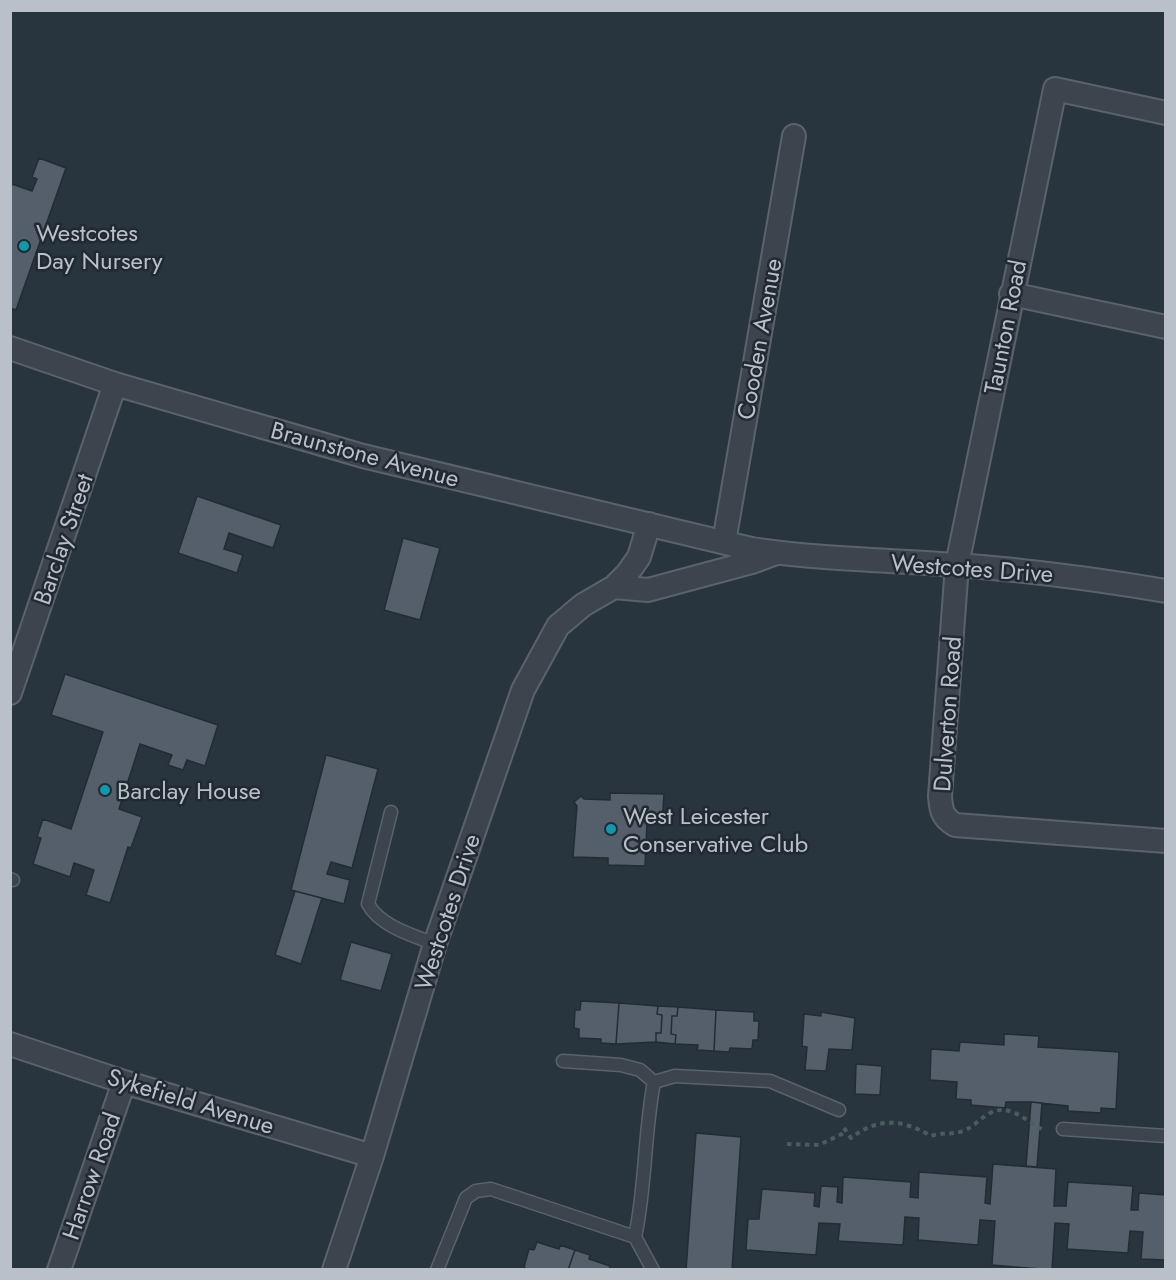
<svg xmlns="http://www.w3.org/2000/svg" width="1176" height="1280" viewBox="0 0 1176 1280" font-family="Jost,sans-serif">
  <rect width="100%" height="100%" fill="#28343e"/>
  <path fill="#545f6b" stroke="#232c35" stroke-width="1.5" d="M39,158L66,168L16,310L10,308V190L12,184L32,191L37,179L32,177Z
    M197,496L281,525L273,548L229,533L224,549L243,555L237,573L178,553Z
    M403,538L440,548L420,620L384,610Z
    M65,674L218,725L205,766L187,760L183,770L168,765L172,755L140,744L119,809L142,817L131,848L128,847L110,903L86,895L94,870L74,863L70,877L33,864L41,838L37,837L43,819L71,829L103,732L51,715Z
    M326,755L378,769L352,868L331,862L327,874L350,880L344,904L291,890Z
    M610,793L664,794L662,823H647L645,866L608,865V858L573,857L577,806L574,802L581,796L584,799L610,800Z
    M295,891L322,898L301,964L275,955Z
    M351,942L392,954L381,991L340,980Z
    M581,1001L619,1003L616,1044L601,1043V1039L579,1038V1029L574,1028L575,1010H580Z
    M619,1003L658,1006L657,1014L662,1015L661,1033H656V1042L616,1044Z
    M658,1006L678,1007L677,1016H672L671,1034L676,1035L675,1044L656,1042V1033H661L662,1015L657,1014Z
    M678,1007L716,1010L714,1051L697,1050L698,1045L675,1044L676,1035L671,1034L672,1016H677Z
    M716,1010L754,1012V1021H759L758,1040H753L752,1049L730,1048L729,1052L714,1051Z
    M821,1012L855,1018L852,1050L829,1049L826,1071L805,1070L807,1047L802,1046L804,1014L821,1016Z
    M1004,1034L1039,1036L1038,1047L1119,1052L1116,1109L1101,1108V1113L1068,1111V1106L1031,1102H1006L1005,1108L971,1105V1100L956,1099L957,1082L930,1080L931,1049L959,1051L960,1042L1004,1045Z
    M856,1064L882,1066L880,1095L855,1094Z
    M1031,1102L1042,1103L1037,1167L1026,1166Z
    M696,1133L741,1137L732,1270H686Z
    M993,1164L1056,1169L1054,1206H1066L1068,1182L1133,1186L1131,1210H1138L1139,1193L1166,1195V1260L1141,1259L1143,1232L1130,1231L1128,1253L1067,1249L1069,1224L1055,1223L1052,1270L992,1265L995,1221L980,1220L978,1245L918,1240L919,1218L905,1217L903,1245L838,1241L840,1224L819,1223L816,1255L746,1250L748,1219H759L762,1189L815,1193L814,1206L819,1207L821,1186L838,1187L837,1202L842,1203L843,1177L911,1182L910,1197L918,1198L919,1172L987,1177L985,1203L990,1204Z
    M537,1242L559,1249L560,1245L575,1250L568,1270H528L524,1267L529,1249L534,1250Z
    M575,1250L590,1255L589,1259L610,1266L609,1270H568Z"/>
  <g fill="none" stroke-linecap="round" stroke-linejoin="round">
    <defs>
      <path id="service" d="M391,812L368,904C380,926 412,935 435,944
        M10,879L13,880
        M563,1061L621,1065L640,1070L654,1082
        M1063,1129L1166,1136
        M635,1237C646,1186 644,1134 654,1082L675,1076L770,1081L839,1110
        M437,1270L466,1198L476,1191L491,1189L635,1237L653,1270"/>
      <path id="minor" d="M1166,113L1055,89L957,565L940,796C941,810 942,817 955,825L1166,841
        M1011,294L1166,327
        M10,348L115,384L363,456L751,549C819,559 887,560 956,565C1027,570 1096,579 1166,591
        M724,542L794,136
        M614,587L648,590L752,562L776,553
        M10,693L115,384
        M10,1044L124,1082L372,1156
        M59,1270L124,1082
        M334,1270L372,1156L435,944L523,690L558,626L583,605L614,587L627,574L639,557L649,524"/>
    </defs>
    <use href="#service" stroke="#5a636c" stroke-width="15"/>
    <use href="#minor" stroke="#5a636c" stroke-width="26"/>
    <path stroke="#4a5d5e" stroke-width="4" stroke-dasharray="4.5 4.5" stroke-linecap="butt" d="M844,1128L851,1138C878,1117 902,1119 931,1136C942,1132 952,1135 963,1131C974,1127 980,1118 990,1113C1010,1102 1028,1123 1045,1131
      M787,1144L819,1145L846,1132"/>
    <use href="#service" stroke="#3c454e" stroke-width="12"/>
    <use href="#minor" stroke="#3c454e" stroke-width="22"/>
  </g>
  <g fill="#0f9aa8" stroke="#212a33" stroke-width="2">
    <circle cx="24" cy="246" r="6"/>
    <circle cx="105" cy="790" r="6"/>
    <circle cx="611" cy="829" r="6"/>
  </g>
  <g text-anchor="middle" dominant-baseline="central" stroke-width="5" stroke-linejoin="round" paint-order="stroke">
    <g font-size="24" fill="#b9c0c9" stroke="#212a33" text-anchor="start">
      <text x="36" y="232">Westcotes<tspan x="36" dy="28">Day Nursery</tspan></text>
      <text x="117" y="790">Barclay House</text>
      <text x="623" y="815">West Leicester<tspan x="623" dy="28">Conservative Club</tspan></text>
    </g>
    <g font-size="24" fill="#b9c0c9" stroke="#212a33">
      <text transform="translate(1005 327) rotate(-79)">Taunton Road</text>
      <text transform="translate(759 339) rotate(-80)">Cooden Avenue</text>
      <text transform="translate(365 454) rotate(15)">Braunstone Avenue</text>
      <text transform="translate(63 539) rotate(-71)">Barclay Street</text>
      <text transform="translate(972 568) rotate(4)">Westcotes Drive</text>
      <text transform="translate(947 714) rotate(-86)">Dulverton Road</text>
      <text transform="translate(447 912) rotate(-72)">Westcotes Drive</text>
      <text transform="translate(191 1101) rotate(17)">Sykefield Avenue</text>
      <text transform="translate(91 1176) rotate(-71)">Harrow Road</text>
    </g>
  </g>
  <rect width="1176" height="1280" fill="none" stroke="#b9c0c9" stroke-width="24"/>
</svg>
